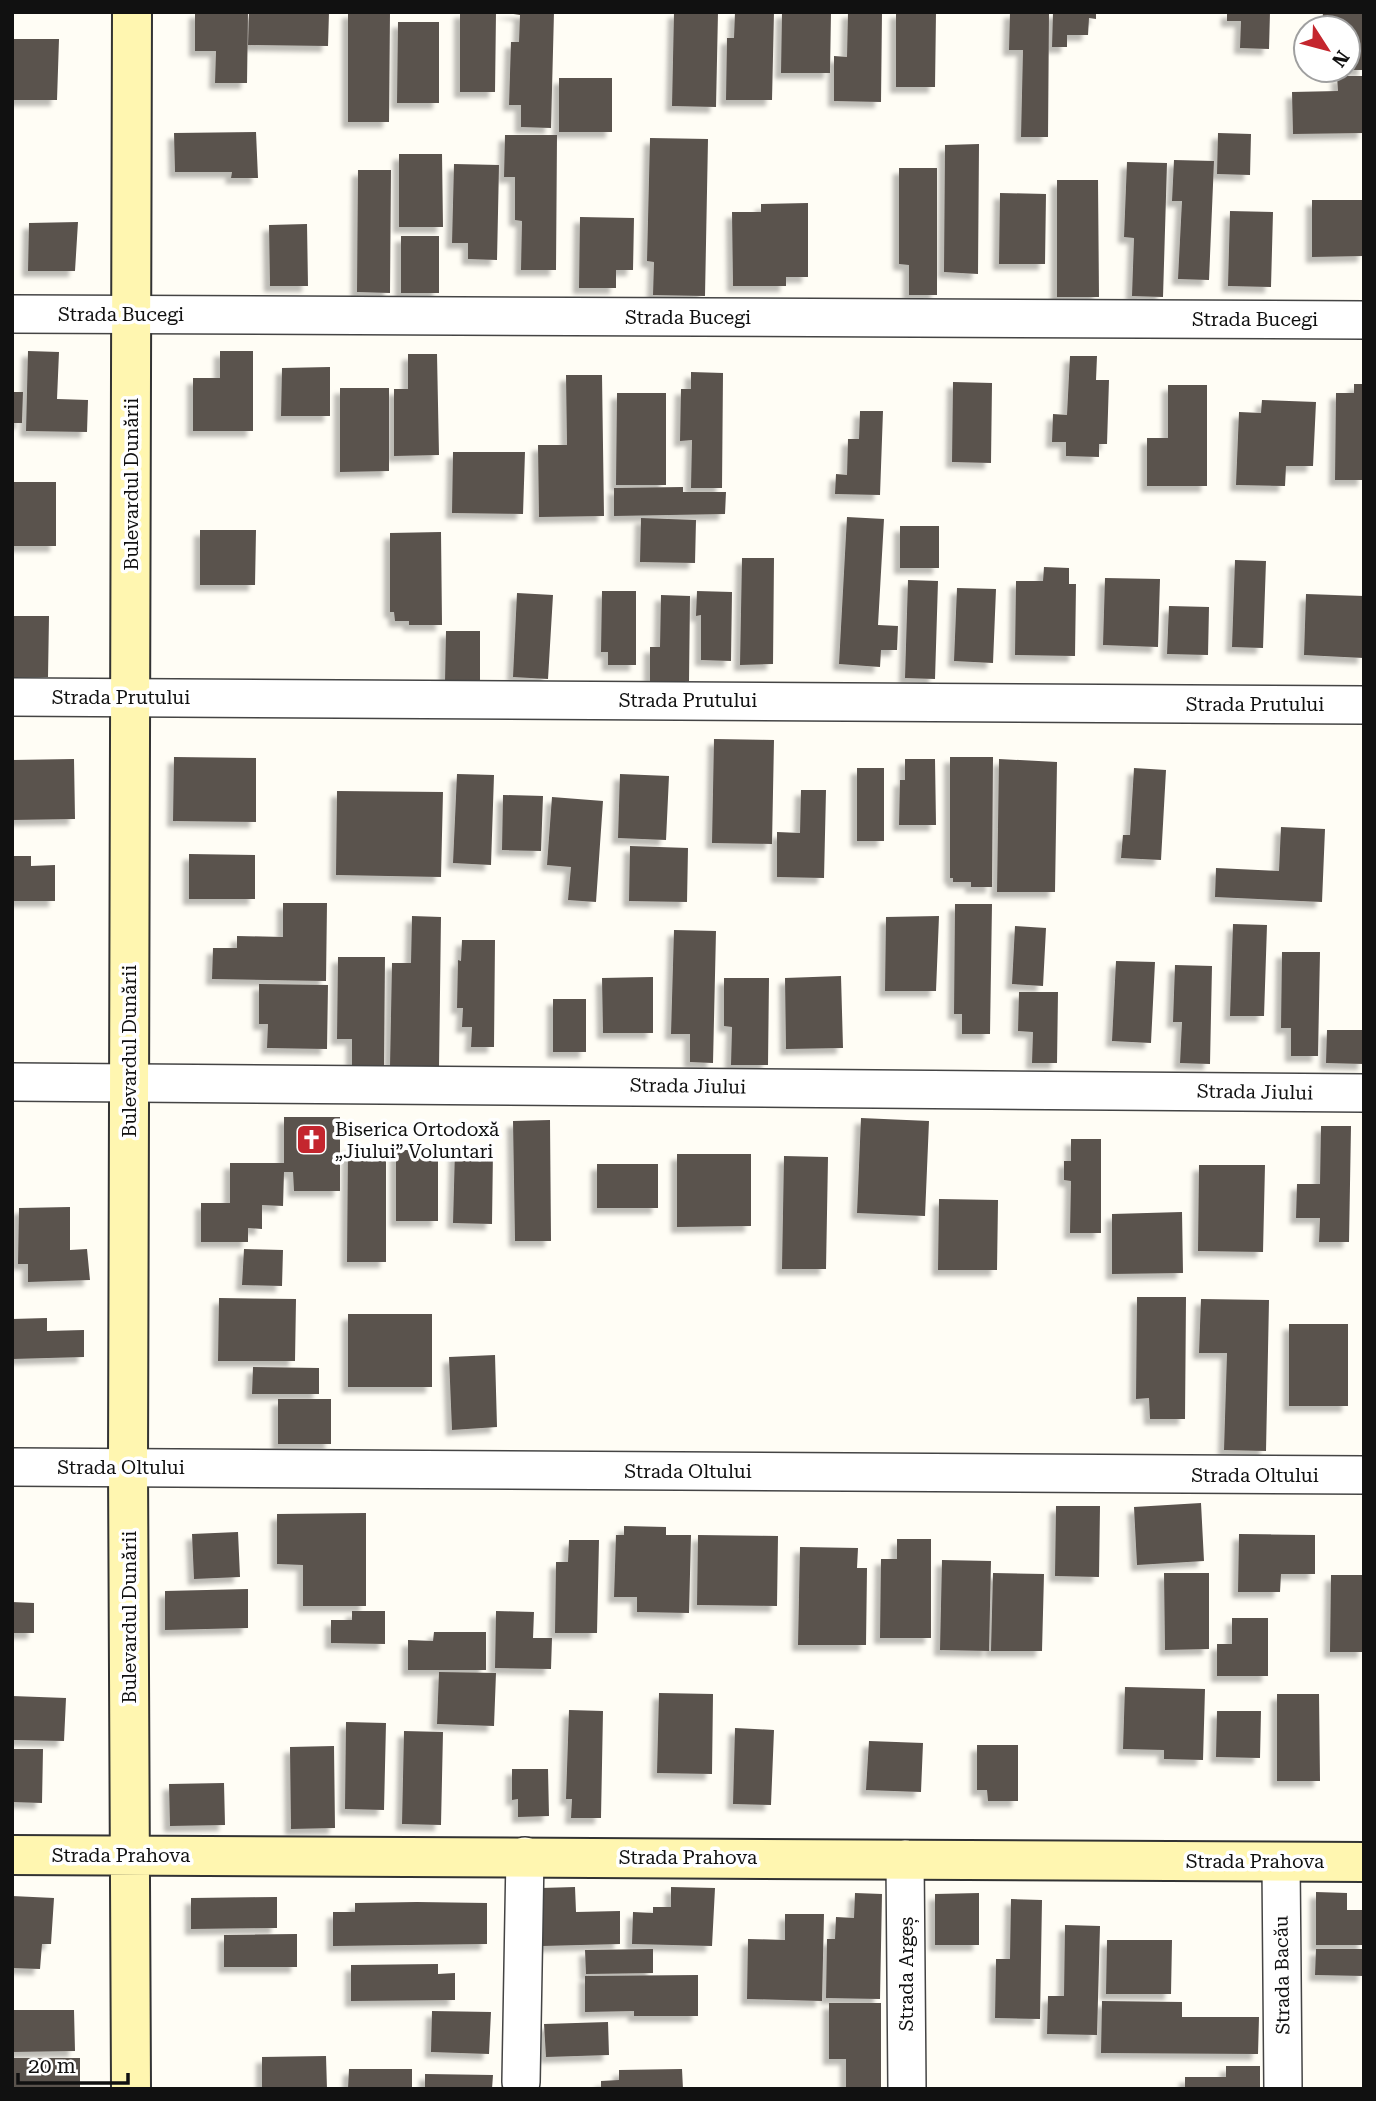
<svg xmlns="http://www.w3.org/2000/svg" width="1376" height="2101" viewBox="0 0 1376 2101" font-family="'Roboto Serif',serif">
  <defs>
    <filter id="shadow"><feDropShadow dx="-6" dy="6" stdDeviation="2" flood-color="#0004"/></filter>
  </defs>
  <rect width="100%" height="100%" fill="#fffdf5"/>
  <path fill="#5a524d" filter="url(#shadow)" d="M195,12H248L247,83H215L216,51H195Z
    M249,12H329L328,46L248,45Z
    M348,12H390L389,122H348Z
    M460,12H496L495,92H460Z
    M501,12H554L551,128L521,127V105H509L511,42H519L520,15Z
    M674,12H718L716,107L672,106Z
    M735,12H774L772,100H726L727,38H734Z
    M782,12H831L830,73H781Z
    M848,12H882L881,102L834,101V56L847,57Z
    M896,12H936L935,87H896Z
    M1010,12H1049L1048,137H1021L1023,50H1009Z
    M1053,12H1096V19L1089,18L1088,35H1067V47H1052Z
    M1227,12H1270L1269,49L1240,48L1241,21H1227Z
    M1323,12H1364V70H1348V28H1322Z
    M398,22H439V103H397Z
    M12,39H59L57,100H12Z
    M1337,76H1364V133L1293,134L1292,92L1338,91Z
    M559,78H612V132H559Z
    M256,132L258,178H231L232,172H175L174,133Z
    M1218,133L1251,134L1250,175L1217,174Z
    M505,135H557L556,270H521L522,221L515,220V177H504Z
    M650,138L708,139L705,296L653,295L654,262L647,261Z
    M979,144L978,274L944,272L945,145Z
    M399,154H442L443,227H399Z
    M1174,160L1214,161L1209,280L1178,279L1182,201H1172Z
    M1127,162L1167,163L1163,297L1132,296L1134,238L1124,237Z
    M454,164L499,165L497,260L468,259V243H452Z
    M899,168H937V295H909V265L899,264Z
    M358,170H391L390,293L357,292Z
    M1057,180H1098L1099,297H1057Z
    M1000,193L1046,194L1045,264H999Z
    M1312,200H1364V256L1312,257Z
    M808,203V277H786V286H733L732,212H761V204Z
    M1230,211L1273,212L1271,287L1228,286Z
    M580,217L634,218L633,270H616V288H579Z
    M78,222L75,271H28L29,223Z
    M307,224L308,286H270L269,225Z
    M401,236H439V293H401Z
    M28,351L59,352L57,399L88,400L87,432L26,431Z
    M220,351H253V431H193V378H220Z
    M408,354H437L439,455L394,456V389H408Z
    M1070,356H1097L1096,380H1109L1107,444H1099V457L1066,456V442H1052L1053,414L1067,415Z
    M330,367V416H281L282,368Z
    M691,372L723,373L722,488H691L692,440L680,441L681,389H691Z
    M566,375H602L604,516L539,517L538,445H567Z
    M953,382L992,383L991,463L952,462Z
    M1354,384H1364V480H1335L1336,393H1354Z
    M1168,385H1207V486H1147V438H1168Z
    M340,388H389V471L340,472Z
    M12,392H23L22,423H12Z
    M617,393H666V485H616Z
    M1262,400L1316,402L1313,466H1286L1285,486L1236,485L1239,412L1261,413Z
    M860,411H883L880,495L835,494L836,474L847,475L848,439H859Z
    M453,452H525L523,514L452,513Z
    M12,482H56V546H12Z
    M683,487V492H726L725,514L614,516V488Z
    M847,517L884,519L878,625L898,626L897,650H881L880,667L839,664Z
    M641,518L696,520L695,563L640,562Z
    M900,526H939V568H900Z
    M200,530H256L255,585H200Z
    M441,532L442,625H409V621H395L394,612H390V533Z
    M742,558H774L773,664L740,665Z
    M1235,560L1266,561L1263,648L1232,647Z
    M1044,567L1069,568V584H1076L1075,656L1015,655L1016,581H1043Z
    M1105,578L1160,579L1158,647L1103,645Z
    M908,580L938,581L935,679L905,678Z
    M957,588L996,589L993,663L954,661Z
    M602,591H636V665H608V652H601Z
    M697,591L732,592L731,661L701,660V615L696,616Z
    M517,593L553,595L548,679L513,677Z
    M1306,594L1364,596V658L1304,655Z
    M661,595L690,596L689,681H650V647H660Z
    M1169,606L1209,607L1208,655L1167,654Z
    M12,616H49L48,677H12Z
    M446,631H480V682H445Z
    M714,739L774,740L772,844L712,843Z
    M174,757L256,758V822L173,821Z
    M950,757H993L992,887H971V882H953V878H950Z
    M74,759L75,819L12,820V760Z
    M905,759H935L936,825H899L900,780H905Z
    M999,759L1057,762L1055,892H997Z
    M857,768H884V841H857Z
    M1134,768L1166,770L1161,860L1121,858L1123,835H1130Z
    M457,774L494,775L491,865L453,863Z
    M620,774L669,776L666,840L618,838Z
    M801,790H826L824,878L777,877V832L800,833Z
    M337,791L443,792L441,877L336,875Z
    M503,795L543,796L541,851L502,850Z
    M552,797L603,801L596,902L568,900L571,867L547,865Z
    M1281,827L1325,829L1322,902L1215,897L1216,868L1279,871Z
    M630,846L688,848L687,902L629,901Z
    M189,854L255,855V899H189Z
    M12,856H31V866L55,865V901H12Z
    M283,903H327L326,981L212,979L213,948H237V936L283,937Z
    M955,904H992L990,1034H962V1014H954Z
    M412,916L441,917L439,1068L390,1067L392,963H411Z
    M939,916L936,991H885L886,917Z
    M1233,924L1267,925L1264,1016H1230Z
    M1015,926L1046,928L1043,986L1012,984Z
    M674,930L716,931L713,1063L690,1062V1034H671Z
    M462,940H495L494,1047H471L472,1027H462L463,1008H457L458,960L461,961Z
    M1282,952H1320L1318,1056H1291V1028H1281Z
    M338,957H385L384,1067H352V1039H337Z
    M1116,961L1155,962L1151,1043L1112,1041Z
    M1175,965L1212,966L1210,1064L1180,1063L1182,1022H1173Z
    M841,976L843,1048L786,1049L785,978Z
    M653,977V1033H603L602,978Z
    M724,978H769L768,1065H731L732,1027L724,1026Z
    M259,984L328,985L327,1049L267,1048L268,1024H259Z
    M1019,992H1058L1057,1063H1032L1033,1032L1018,1031Z
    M553,999H586V1052H553Z
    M1327,1030H1364V1064L1326,1063Z
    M284,1117H340V1191H294L293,1172H284L283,1206L262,1205V1229L248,1228V1242H201V1203H230V1163H284Z
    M861,1118L929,1121L925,1216L857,1213Z
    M550,1120L551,1241H515L513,1121Z
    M1321,1126H1351L1349,1242H1319L1320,1218H1296L1297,1184H1320Z
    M1071,1139H1101V1233H1070L1071,1181L1064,1180V1161H1071Z
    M348,1146H386V1262H347Z
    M455,1149L493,1150L492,1224L453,1223Z
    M396,1150H438V1221H396Z
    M677,1154H751V1226L677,1227Z
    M784,1156L828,1157L826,1269H782Z
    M597,1164H658V1208H597Z
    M1199,1165H1265L1263,1252L1198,1251Z
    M939,1199L998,1200L997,1270H938Z
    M70,1207V1250L87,1249L90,1280L28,1282V1264H18L19,1208Z
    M1182,1212L1183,1273L1112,1274V1214Z
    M244,1249L283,1250L282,1286L242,1285Z
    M1137,1297H1186L1185,1419H1150L1149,1398L1136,1399Z
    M219,1298L296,1299L295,1361H218Z
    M1201,1299L1269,1300L1266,1451L1224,1450L1227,1353H1199Z
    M348,1314H432V1387H348Z
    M47,1318V1331L84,1330V1357L12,1359V1319Z
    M1289,1324H1348V1406H1289Z
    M495,1355L497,1427L452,1430L449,1357Z
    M253,1367L319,1368V1394H252Z
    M278,1399H331V1444H278Z
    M1201,1503L1204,1561L1137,1565L1134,1507Z
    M1056,1506H1100L1099,1577L1055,1576Z
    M366,1513V1606H303V1565L277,1564V1514Z
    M624,1526L666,1527V1535H691L689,1613L637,1612V1597H614L616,1535H624Z
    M238,1532L240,1577L194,1579L192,1534Z
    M1239,1534L1315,1535V1574H1281L1280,1592H1238Z
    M698,1535L778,1536L777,1606L697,1605Z
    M897,1539H931V1638H880L881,1559H897Z
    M569,1540H599L597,1633H555L556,1562H568Z
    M800,1547L858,1548L857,1568H867L866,1645H798Z
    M942,1560L991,1561L989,1651L940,1650Z
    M993,1573L1044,1574L1042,1651H991Z
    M1164,1573H1209V1649L1165,1650Z
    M1331,1575H1364V1652H1330Z
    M248,1589V1628L165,1630V1591Z
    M12,1602L34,1603V1633H12Z
    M352,1611H385V1644L331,1643V1620H352Z
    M496,1611L534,1612L533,1638H552L551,1669L495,1668Z
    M1232,1618H1268V1676H1217V1644H1232Z
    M434,1632H486V1670H408V1640L433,1641Z
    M439,1672L496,1673L494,1726L437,1724Z
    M1125,1687L1205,1689L1203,1760L1164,1759V1750L1123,1749Z
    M659,1693L713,1694L712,1774L657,1773Z
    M1277,1694H1319L1320,1781H1277Z
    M12,1696L66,1698L64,1741L12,1740Z
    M569,1710L603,1711L601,1818H571L572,1799H566Z
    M1217,1711H1261L1260,1758L1216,1757Z
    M346,1722L386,1723L384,1810L345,1809Z
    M735,1728L774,1730L771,1805L733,1804Z
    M404,1731L443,1732L441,1825L402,1824Z
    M869,1741L923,1743L921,1792L866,1790Z
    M977,1745H1018V1801H988L987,1790H977Z
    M334,1746L335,1828L291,1829L290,1747Z
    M12,1749H43L42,1803L12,1802Z
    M512,1769H548L549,1816L518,1817V1799L512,1800Z
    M224,1783L225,1825L170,1826L169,1784Z
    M575,1887L576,1912L620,1911V1944L542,1946L541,1888Z
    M671,1887L715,1888L712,1946L632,1944L633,1912L653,1913V1907H671Z
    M1316,1892L1347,1893V1910H1364V1945H1316Z
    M855,1893L882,1894L880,1999L826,1998L827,1939H835L836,1917L854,1918Z
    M979,1893V1945H935V1894Z
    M12,1896L54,1898L51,1944H42L40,1969L12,1968Z
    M277,1897V1928L191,1929V1898Z
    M1011,1899L1042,1900L1040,2019L995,2018L996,1959H1010Z
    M417,1902L487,1903V1944L333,1946V1912H355V1903Z
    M785,1914H824L822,2001L747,1999L748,1939L785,1940Z
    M1065,1925L1100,1926L1097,2035L1047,2034L1048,1996H1064Z
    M297,1934V1967H224V1935Z
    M1107,1940H1172L1171,1994H1106Z
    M653,1949V1973L586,1974L585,1950Z
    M1316,1949H1364V1976L1315,1975Z
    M438,1964V1974L455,1973V2000L351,2001V1965Z
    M698,1975V2016H634V2011L585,2012V1976Z
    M1102,2001L1182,2002V2017H1259L1258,2054L1101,2053Z
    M829,2003H881V2089H846V2059H829Z
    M12,2010H74L75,2051L12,2052Z
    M432,2011L491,2012L489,2054L431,2052Z
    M608,2022L609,2055L546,2057L544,2024Z
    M326,2056L327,2089H262V2057Z
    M12,2058H80V2089H12Z
    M1226,2066H1260V2089H1185V2077H1226Z
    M349,2069H412V2089H348Z
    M682,2069L683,2089H601V2081L619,2080V2070Z
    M425,2074L493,2075L492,2089H425Z"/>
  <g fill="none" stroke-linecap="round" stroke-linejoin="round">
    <defs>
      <path id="street" d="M12,314L1364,320
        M12,697L1364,705
        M12,1082L1364,1093
        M12,1467L1364,1475
        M905,1859L907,2089
        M1281,1862L1283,2089
        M521,2082L525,1856"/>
      <path id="secondary" d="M12,1855L1364,1862
        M131,2089L128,1467L132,12"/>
    </defs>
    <use href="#street" stroke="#444" stroke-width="40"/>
    <use href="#secondary" stroke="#333" stroke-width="42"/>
    <use href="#street" stroke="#fff" stroke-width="37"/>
    <use href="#secondary" stroke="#fff6b0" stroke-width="38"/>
  </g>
  <defs>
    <symbol id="church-square" viewBox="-11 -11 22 22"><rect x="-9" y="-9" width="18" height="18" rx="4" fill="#c4262e" stroke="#fff"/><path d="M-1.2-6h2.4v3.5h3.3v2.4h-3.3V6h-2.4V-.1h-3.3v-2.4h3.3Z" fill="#fff"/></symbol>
  </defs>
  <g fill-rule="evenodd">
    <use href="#church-square" x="294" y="1122" width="35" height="35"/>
  </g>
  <g text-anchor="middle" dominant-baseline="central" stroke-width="7" stroke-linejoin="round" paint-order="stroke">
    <g font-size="19" fill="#111" stroke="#fff">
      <text x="121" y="314">Strada Bucegi</text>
      <text x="688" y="317">Strada Bucegi</text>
      <text x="1255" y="319">Strada Bucegi</text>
      <text transform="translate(131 484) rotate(-90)">Bulevardul Dunării</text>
      <text x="121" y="697">Strada Prutului</text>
      <text x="688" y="700">Strada Prutului</text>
      <text x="1255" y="704">Strada Prutului</text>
      <text transform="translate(129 1051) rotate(-90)">Bulevardul Dunării</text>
      <text transform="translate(688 1086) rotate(1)">Strada Jiului</text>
      <text transform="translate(1255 1092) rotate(1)">Strada Jiului</text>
      <text x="121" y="1467">Strada Oltului</text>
      <text x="688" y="1471">Strada Oltului</text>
      <text x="1255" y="1475">Strada Oltului</text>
      <text transform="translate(129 1617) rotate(-90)">Bulevardul Dunării</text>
      <text x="121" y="1855">Strada Prahova</text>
      <text x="688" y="1857">Strada Prahova</text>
      <text x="1255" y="1861">Strada Prahova</text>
      <text transform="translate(906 1974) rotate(-90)">Strada Argeș</text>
      <text transform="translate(1282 1975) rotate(-91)">Strada Bacău</text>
    </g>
    <g font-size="19" fill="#111" stroke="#fff" text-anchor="start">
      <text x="335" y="1129">Biserica Ortodoxă<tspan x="335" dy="22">„Jiului” Voluntari</tspan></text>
    </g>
  </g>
  <rect width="1376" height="2101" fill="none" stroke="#111111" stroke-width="28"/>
  <g transform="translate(1327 49) rotate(126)"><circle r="33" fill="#ffffff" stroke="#a0a0a0" stroke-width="2"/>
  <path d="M0-5L12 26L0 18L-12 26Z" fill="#c4262e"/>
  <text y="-10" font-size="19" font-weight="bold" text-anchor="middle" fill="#111111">N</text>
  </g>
  <path d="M18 2073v10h110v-10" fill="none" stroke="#111111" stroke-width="3.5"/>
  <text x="28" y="2073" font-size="21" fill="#111111" stroke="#ffffff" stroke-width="5" paint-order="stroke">20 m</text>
</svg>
